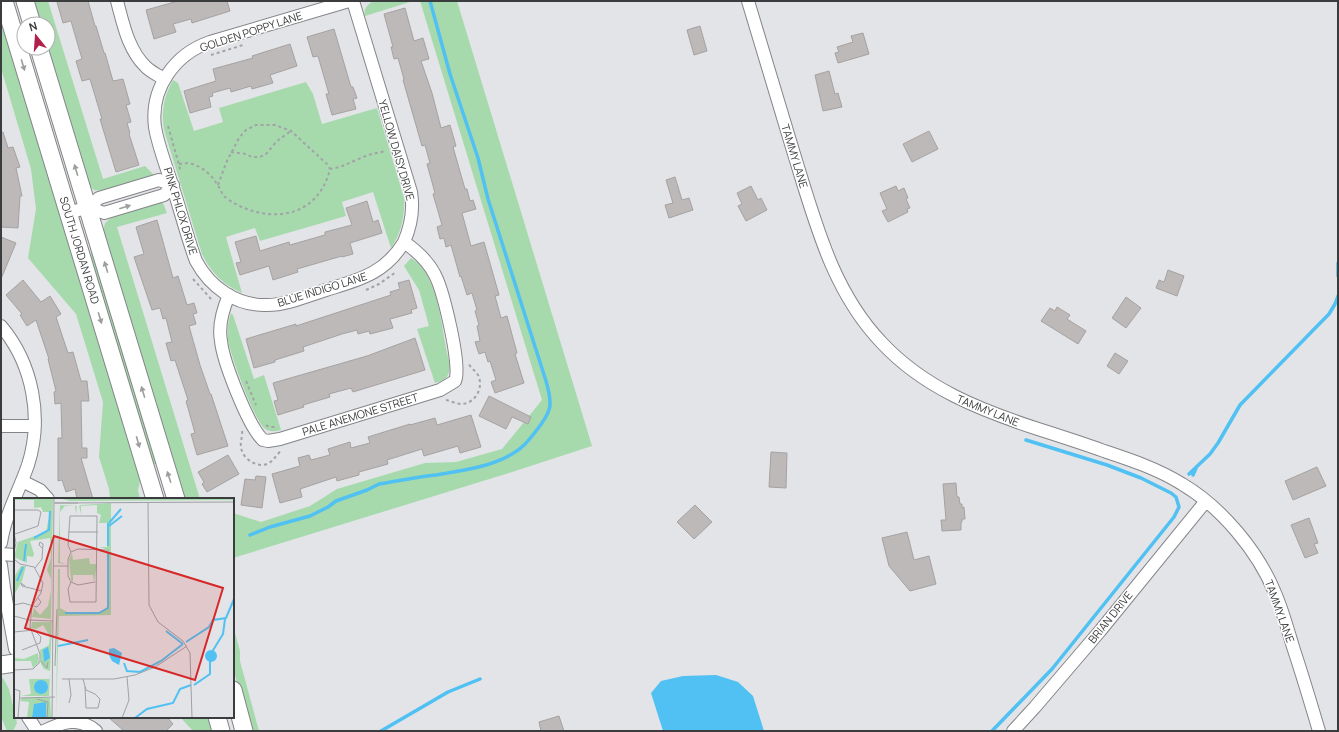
<svg xmlns="http://www.w3.org/2000/svg" width="1339" height="732" viewBox="0 0 1339 732" font-family="Manrope,sans-serif">
  <rect width="100%" height="100%" fill="#e2e4e8"/>
  <path fill="#a6daac" d="M33,1H48L103,179L145,166L154,175L151,177L103,191L94,190L89,185L47,48H48V24H39Z
    M375,1H413L365,16C363,9 368,3 375,1Z
    M420,1H457L592,446L509,473L233,558V513L261,522L310,506L337,489L425,463L456,462L502,449L542,400Z
    M1,18L135,460L140,481L138,490L140,499H110L109,489L99,457L103,402L76,314L28,258L36,209L31,169L1,68Z
    M173,80L178,83L194,131L223,122L219,108L306,82L313,94L322,124L377,108L404,198C405,217 401,233 391,248L373,192L342,202L346,216L260,241L255,228L226,237L242,293C224,285 211,273 202,254L164,130C161,112 164,96 173,80Z
    M159,203H163L167,213L117,227L200,499H184L103,231L105,223L112,217Z
    M90,242L157,464H152L92,267Z
    M411,258C437,273 441,322 446,348C447,355 451,364 449,372C447,379 442,381 435,383L417,329L429,326L419,290L404,266Z
    M231,313L233,315L254,379L264,375L281,430C275,432 268,432 264,428C254,419 230,354 228,340C227,331 228,321 231,313Z
    M233,626L240,651V661L259,731H251L233,668Z
    M1,678H3L9,689L17,723L13,731H7L1,717Z
    M180,717H210L214,731H193Z"/>
  <path fill="#50c1f2" d="M716,675L738,682L753,696L764,731H663L651,693L661,681L683,676Z"/>
  <g fill="none" stroke-linecap="round" stroke-linejoin="round">
    <path stroke="#50c1f2" stroke-width="3.5" d="M1338,263V276
      M1189,474L1210,454L1218,443L1240,405L1329,314L1335,304L1338,296
      M1193,475L1196,468
      M250,535L270,527L310,516L328,507L336,501L367,490L379,484C398,481 417,477 436,475C461,471 490,467 512,454C522,449 529,440 536,431C552,411 553,405 546,381L488,199L478,158L450,74L430,1
      M381,731L448,692L480,679
      M992,731L1052,669L1174,517L1179,507L1176,497L1171,493L1141,478L1107,465L1026,440"/>
  </g>
  <path fill="#bdb9b8" stroke="#a6a2a1" d="M62,1H88L95,26H96L104,53H105L113,81L123,79L130,104L126,105L131,122L127,123L130,133L129,134L139,165L116,172L100,119H102L90,79L82,81L76,61L82,59L71,21L63,23L57,2Z
    M178,1H227L230,11L192,23L191,19L173,24L176,32L154,39L146,10Z
    M405,8L414,41L423,38L429,59L421,61L432,93L441,128L450,125L456,146L453,147L465,189H467L470,201L473,200L476,209L462,213L471,246L484,242L499,295L495,296L501,318L507,316L517,353L515,354L524,383L495,393L491,382L496,380L490,361L488,362L485,352L479,354L475,342L480,341L477,326L479,325L475,311L477,310L472,293L467,295L461,276L460,277L451,245L446,247L444,238L440,239L437,227L442,225L433,194L435,193L427,164L430,163L425,145L422,146L403,80L404,79L398,58L394,59L391,47H393L384,14Z
    M700,26L707,51L694,55L687,30Z
    M334,29L351,87H353L357,98L353,99L356,109L332,115L326,94H329L318,56L313,57L307,37Z
    M863,33L869,54L838,63L835,53L839,52L837,47L853,42L851,36Z
    M290,44L297,66L270,75L273,83L252,89L251,86L231,92L230,88L212,93L213,96L209,97L211,107L190,113L184,91L216,81L213,69L253,58L252,56Z
    M829,71L835,94L838,93L842,107L823,111L815,75Z
    M929,131L938,149L912,162L903,144Z
    M3,132L8,148L13,147L20,167L16,168L22,196H20L18,228L1,227V133Z
    M675,177L682,200L689,198L693,210L669,218L665,205L673,203L666,180Z
    M751,186L758,200L761,198L767,210L746,221L738,206L742,204L737,193Z
    M896,186L898,191L904,188L908,198L906,199L910,208L907,209L908,212L888,222L882,211L887,209L880,193Z
    M367,201L373,222L378,220L382,233L350,243L353,254L342,257V256L297,269L298,272L273,280L269,266L240,275L236,263L241,262L235,242L256,236L260,251L289,242L290,245L325,235V232L352,225L346,208Z
    M157,220L173,278L178,276L187,305L194,303L197,313L193,314L196,324L189,326L200,365L210,394H211L228,446L197,455L191,434L195,433L186,401L188,400L175,360L171,361L166,343L172,342L166,318L163,319L160,308L152,310L134,257L144,254L136,227Z
    M1,237L16,243L1,279Z
    M1168,270L1184,276L1177,296L1156,288L1159,280L1164,282Z
    M23,280L41,302L50,296L61,314L56,317L68,353L73,352L81,381H87L89,401H81L82,448H87V458H81L93,499H77L75,489L66,492L62,480L58,481V438H62L61,403L55,404L54,392L56,391L48,359H49L36,320L27,326L20,315L22,314L6,295Z
    M409,280L417,308L411,310L412,313L390,319L393,328L370,334L369,331L358,334L357,330L342,334L303,347L304,351L275,360V362L254,368L246,339L296,324V326L391,295L390,292L400,289L398,283Z
    M1126,297L1141,308L1126,328L1112,318Z
    M1057,307L1070,315L1067,319L1086,331L1078,344L1041,321L1050,308L1055,311Z
    M415,338L425,370L353,392L351,388L329,394L330,397L303,405L304,407L278,415L274,401L278,400L273,383L367,356Z
    M1115,353L1128,361L1119,374L1107,366Z
    M489,396L531,417L528,424L512,417L506,429L479,416Z
    M471,415L481,447L460,453L458,446L424,456L422,449L387,460L388,464L359,472V475L337,481L336,477L300,489L302,497L280,503L272,474L300,466L298,458L309,455L311,460L330,455L328,449L350,442L351,448L370,443L368,437L410,424V425L435,418L437,425Z
    M771,452L787,453L786,488L769,487Z
    M228,455L239,474L207,492L202,484L204,482L198,472Z
    M1317,467L1326,486L1293,500L1285,481Z
    M256,476L266,477L262,508L241,505L245,479L255,480Z
    M956,483L957,497H959L960,504H962V508L964,507L965,519H962V522H961V530L942,531L941,520H946L943,484Z
    M695,505L712,522L694,539L677,522Z
    M1309,518L1318,543L1314,544L1318,553L1305,558L1291,525Z
    M907,532L914,560L929,556L936,584L910,591L889,566L882,538Z
    M559,716L564,731H541L539,722Z
    M108,717H167L173,724L166,731H124Z"/>
  <g fill="none" stroke-linecap="round" stroke-linejoin="round">
    <defs>
      <path id="street" d="M117,1C123,23 128,50 146,67C151,72 158,75 164,79
        M349,1L210,42C175,54 150,88 155,127C158,146 167,168 173,188C181,212 187,237 196,261C210,287 236,306 267,305C287,305 307,296 326,290C358,280 385,274 404,242
        M353,1L411,192C414,210 411,226 404,242C417,251 428,261 435,275C443,290 462,367 455,381
        M748,1C763,52 779,103 794,154C815,221 832,291 882,343C924,388 980,410 1038,429C1060,436 1082,443 1104,451C1131,460 1158,469 1182,484C1221,507 1258,551 1275,593C1283,611 1288,631 1294,650C1303,677 1311,704 1319,731
        M69,213L88,207L99,198L159,180L173,185L164,195L104,213L88,207
        M229,295C223,309 218,325 221,341C223,361 248,426 263,440
        M1,326C33,364 43,418 28,465C19,491 5,515 1,543
        M1,426H35
        M263,440L268,441L280,439L440,390L455,381
        M22,481L40,490L48,499
        M1,554L15,555
        M1,565L4,588L15,649
        M28,717L37,731
        M44,731C63,722 78,716 96,731
        M1013,731L1035,707L1100,631L1206,501"/>
      <path id="secondary" d="M4,1L155,499
        M25,1L32,24
        M39,48L176,499
        M1,665L15,663
        M233,690L244,731
        M217,717L221,731"/>
    </defs>
    <use href="#street" stroke="#838588" stroke-width="14"/>
    <use href="#secondary" stroke="#838588" stroke-width="19"/>
    <path stroke="#a2a3a6" stroke-width="2" stroke-dasharray="3 3" stroke-linecap="butt" d="M211,55L243,45
      M168,126L181,172
      M231,152L246,154L252,157H260L266,154L277,141L291,131
      M179,164C194,160 209,171 217,184C222,191 221,195 229,200C268,225 318,219 330,169L340,167L368,155L386,151
      M218,185L226,163L239,138L246,130L256,125H275L291,131L327,164L330,169
      M193,279L212,300
      M366,290L379,284L396,272
      M246,381L256,405
      M446,400C451,401 456,404 462,404C476,403 484,387 478,375C475,370 470,368 468,362
      M266,425L269,427H275
      M242,431C243,436 240,441 241,447C242,458 256,468 267,464C273,462 276,455 281,451"/>
    <use href="#street" stroke="#fff" stroke-width="12"/>
    <use href="#secondary" stroke="#fff" stroke-width="17"/>
  </g>
  <defs><path id="oneway-solid" d="M-6-.8H1V-3.2L6.5 0L1 3.2V.8H-6Z"/></defs>
  <g fill="#9d9e9e">
    <use href="#oneway-solid" transform="translate(23 65) rotate(73)"/>
    <use href="#oneway-solid" transform="translate(76 170) rotate(-107)"/>
    <use href="#oneway-solid" transform="translate(125 207) rotate(-17)"/>
    <use href="#oneway-solid" transform="translate(106 267) rotate(-107)"/>
    <use href="#oneway-solid" transform="translate(100 318) rotate(73)"/>
    <use href="#oneway-solid" transform="translate(143 392) rotate(-107)"/>
    <use href="#oneway-solid" transform="translate(138 442) rotate(74)"/>
    <use href="#oneway-solid" transform="translate(169 477) rotate(-108)"/>
  </g>
  <g text-anchor="middle" dominant-baseline="central" stroke-width="3" stroke-linejoin="round" paint-order="stroke">
    <g font-size="11" fill="#3b3c3d" stroke="#fff">
      <text transform="translate(251 31) rotate(-18)">GOLDEN POPPY LANE</text>
      <text transform="translate(397 150) rotate(74)">YELLOW DAISY DRIVE</text>
      <text transform="translate(795 156) rotate(73)">TAMMY LANE</text>
      <text transform="translate(181 211) rotate(73)">PINK PHLOX DRIVE</text>
      <text transform="translate(80 250) rotate(73)">SOUTH JORDAN ROAD</text>
      <text transform="translate(322 289) rotate(-17)">BLUE INDIGO LANE</text>
      <text transform="translate(988 410) rotate(22)">TAMMY LANE</text>
      <text transform="translate(360 414) rotate(-17)">PALE ANEMONE STREET</text>
      <text transform="translate(1280 611) rotate(70)">TAMMY LANE</text>
      <text transform="translate(1110 617) rotate(-51)">BRIAN DRIVE</text>
    </g>
  </g>
  <g transform="translate(14 498)">
    <rect width="220" height="220" fill="#e2e4e8"/>
    <path d="M0,0H39L37,121L18,119L20,110L26,117L34,108L37,93V81L33,72L37,60L36,40L16,43L20,56L19,59L13,58V65L0,59L4,44L32,34L36,14H29L27,9L20,10V2H0ZM44,0H220V2L56,3ZM97,5V117L45,118L42,220L44,71H52H46V110L53,114H86L93,109V54H85L95,52L85,49H93V25H85L87,17L83,15V7L67,8V16L65,8L67,7ZM46,7L63,8L62,16L61,8H51L46,14V64L52,66L44,65ZM58,55L59,62L75,60L76,66H83L80,84L79,77H59V84L57,82L55,61ZM7,68H12L8,83L0,97V79ZM18,124H38L35,198H7L17,196L15,181H36V173L30,171L27,166L26,152L35,147L36,138L29,127L22,131L17,130ZM24,155L25,164L19,170L17,163H0V160L10,161ZM8,200H36L37,220H13L15,204L6,203Z" fill="#a6daac"/>
    <path d="M34,149L36,160L30,164L29,152ZM100,150L108,155L105,167L98,163L95,157V151ZM191 158a6 6 0 1 1 12 0a6 6 0 1 1-12 0ZM20 189a7 7 0 1 1 14 0a7 7 0 1 1-14 0ZM32,204V220H18L20,206Z" fill="#50c1f2"/>
    <path fill="none" stroke="#50c1f2" stroke-width="2" d="M95,25L107,11M95,28L108,18M20,40L35,32L36,13M94,48V25M10,63L12,46M3,83L9,69M51,115H85L94,110V54M152,133L169,146M172,144L195,129L199,122L212,120L220,101M44,148L74,142M198,154L209,136L211,121M110,165L113,173L126,174L147,163L169,146M180,187L196,176V163M121,220L133,211L159,205L166,191L177,187"/>
    <path fill="none" stroke="#9fa1a4" stroke-width="1" d="M134,4L135,107L144,124L169,143L176,155L178,220M40,5L220,4M41,5H64M0,12H24L27,14L24,28L1,36M56,18L54,47L57,54M56,18H83M54,34H84M0,54L2,45L0,35M57,54L64,51L95,52M0,61L6,66L20,69L29,85L27,95L18,108L16,129L26,156V164L19,171L0,172M40,68H54M21,70L28,61L29,46L26,44L25,47L28,50M57,84L54,78V61L57,54M57,84L64,87L81,84M11,88L7,85L8,88L28,93M56,104H82M56,104L54,91L57,84M82,104L83,18M0,107L9,105L23,109L27,104L24,100M0,118L15,122L39,123M0,134L20,132L27,139L26,145L8,152M27,163L33,170L34,164M41,168L43,111M48,181H100L121,177L141,169L173,148M69,181L72,192L81,196L86,201L84,210H72L71,189M0,191L6,193L4,220M6,200L41,199M23,201L34,204L33,220M55,205L57,197L55,181M38,220L40,0M108,220L115,202L113,179"/>
    <path fill="#d62828" fill-opacity="0.15" stroke="#d62828" stroke-width="2" d="M40,38L209,90L181,182L11,130Z"/>
    <rect width="220" height="220" fill="none" stroke="#3b3c3d" stroke-width="2"/>
  </g>
  <rect width="1339" height="732" fill="none" stroke="#3b3c3d" stroke-width="4"/>
  <g transform="translate(36 36) rotate(343)"><circle r="19" fill="#ffffff" stroke="#b1b1b1"/>
  <path d="M0-3L7 15L0 10L-7 15Z" fill="#b1204b"/>
  <text y="-6" font-size="11" font-weight="bold" text-anchor="middle" fill="#3b3c3d">N</text>
  </g>
</svg>
